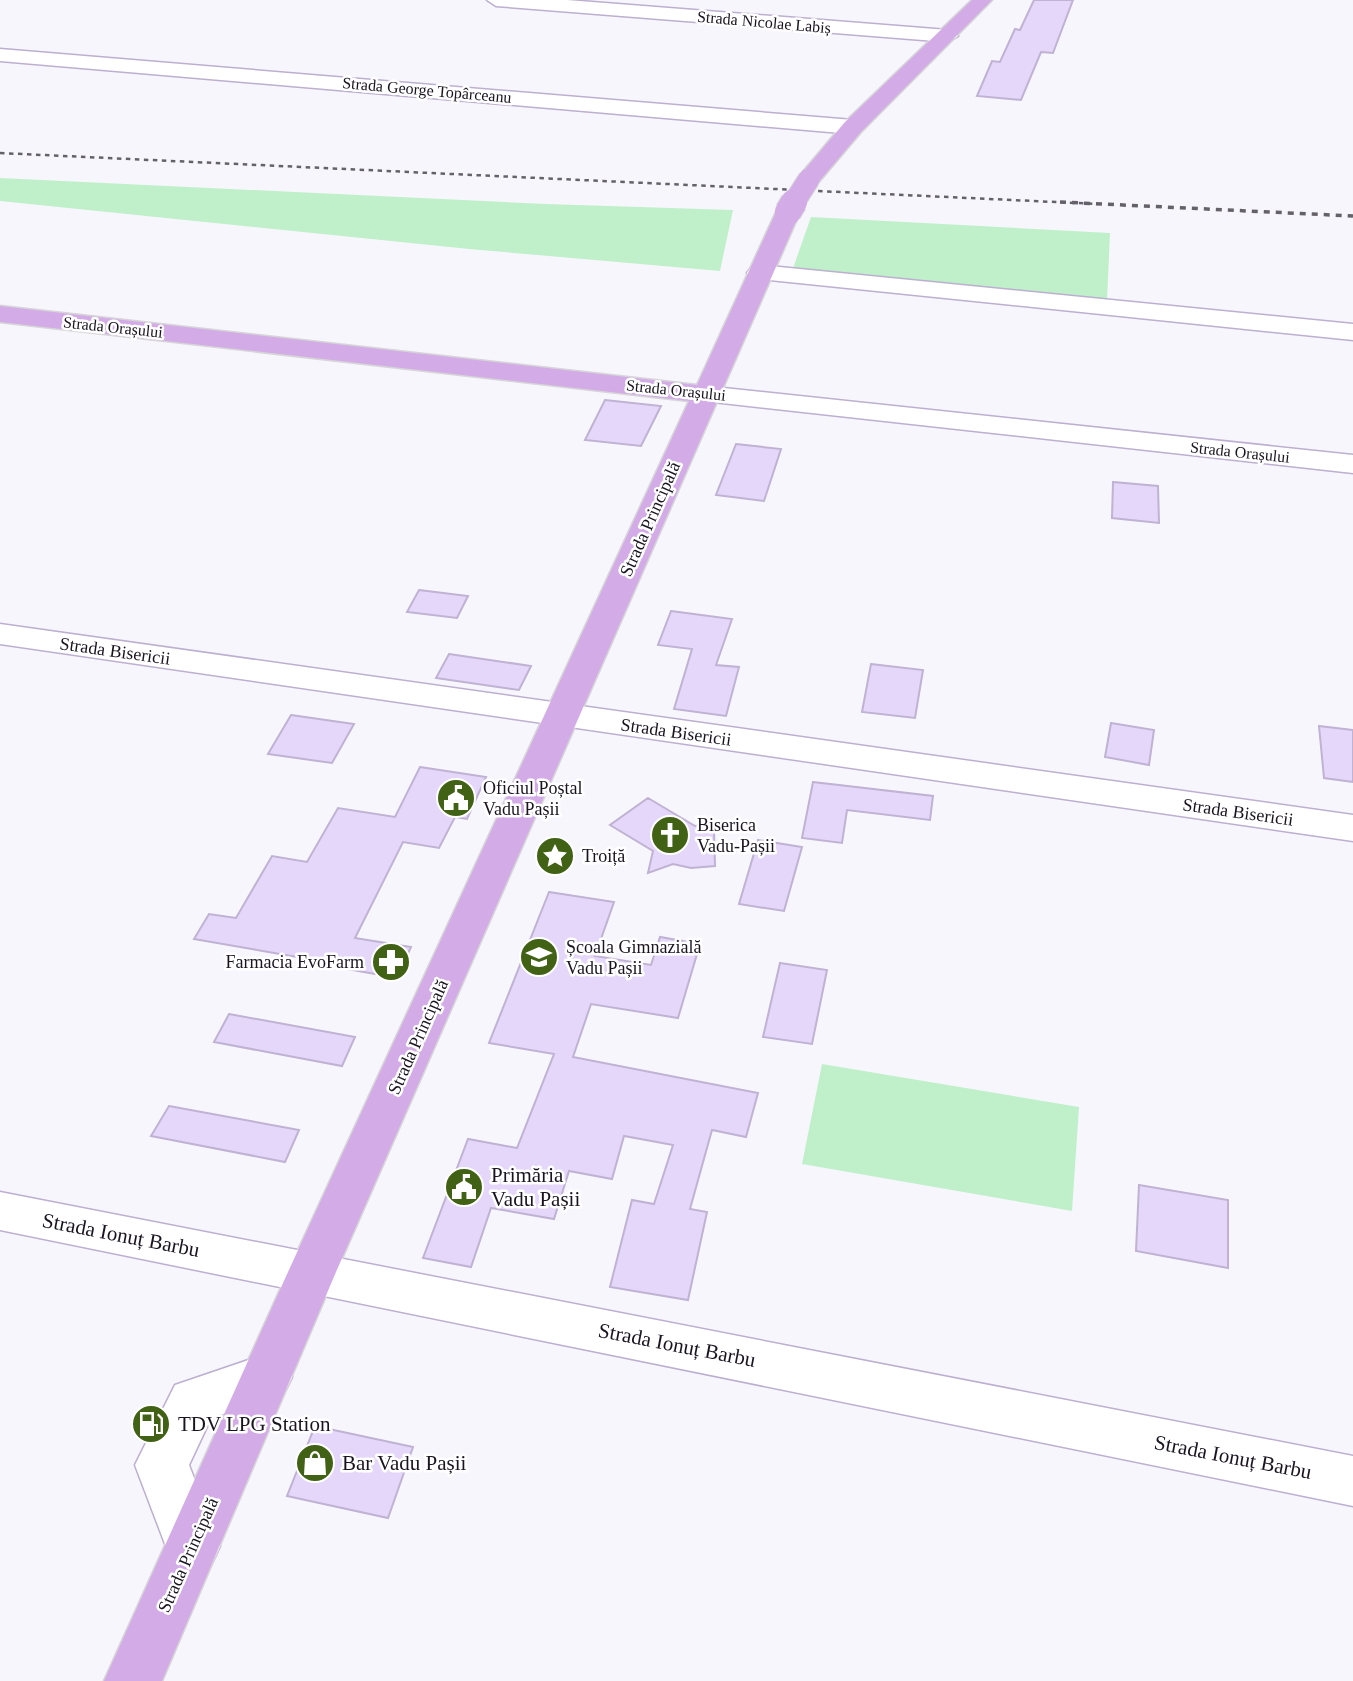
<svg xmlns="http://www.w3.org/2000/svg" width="1353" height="1681" viewBox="0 0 1353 1681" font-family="'Times New Roman',serif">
  <rect width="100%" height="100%" fill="#f8f6fd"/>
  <path fill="#bff0ca" d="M0,178L546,204L733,210L720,271L469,249L0,201Z
    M811,217L1110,233L1107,302L792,271Z
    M822,1064L1079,1107L1072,1211L802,1164Z"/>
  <path fill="#e5d7f9" stroke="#bfb2d3" stroke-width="2" d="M1034,0H1073L1053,53L1041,52L1021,100L977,96L992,61L1000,62L1015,29L1020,30Z
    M605,400L661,406L641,446L585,440Z
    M736,444L781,449L764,501L716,495Z
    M1113,482L1158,486L1159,523L1112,518Z
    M419,590L468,596L457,618L407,612Z
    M671,611L732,619L716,665L739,667L726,716L674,709L692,649L658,645Z
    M449,654L531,666L519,690L436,678Z
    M871,664L923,670L915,718L862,712Z
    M291,715L354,724L332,763L268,754Z
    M1111,723L1154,730L1149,765L1105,757Z
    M1319,726L1353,730V782L1324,778Z
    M420,767L486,777L467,819L455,817L439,848L403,842L355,938L411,947L397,978L347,969L349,966L194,939L209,914L236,918L272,856L307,862L338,808L395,817Z
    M813,782L933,796L930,820L847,810L842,843L802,838Z
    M648,798L695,826L703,824L714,831L715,866L691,868L673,864L648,873L653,851L610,825Z
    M758,840L802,847L784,911L739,904Z
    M549,892L614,902L595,956L651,965L660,937L700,944L678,1018L591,1004L573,1057L758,1093L746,1137L712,1130L690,1209L707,1212L688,1300L610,1287L632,1200L654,1204L673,1145L624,1136L612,1179L569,1171L554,1219L491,1208L471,1267L423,1258L468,1139L517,1148L554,1054L489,1043Z
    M780,963L827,970L812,1044L763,1037Z
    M229,1014L355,1037L342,1066L214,1042Z
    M169,1106L299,1130L285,1162L151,1136Z
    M1139,1185L1228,1200V1268L1136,1251Z
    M315,1426L413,1447L388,1518L287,1496Z"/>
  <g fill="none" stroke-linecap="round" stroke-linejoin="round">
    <defs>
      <path id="minor" d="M487,0H567L948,30L958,36L948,42L496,6Z
        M0,49L853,120L864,127L853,134L0,61Z
        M760,265L1353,324V340L751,278L747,273L751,268Z
        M705,386L1353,455V473L695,400L691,394L695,388Z
        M0,624L1353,815V841L0,644Z
        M0,1192L1353,1456V1506L0,1230Z
        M266,1354L284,1361L292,1377L284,1393L211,1418L189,1465L220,1546L211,1565L192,1572L173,1565L135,1465L175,1385Z"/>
      <path id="major" d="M972,0H992L861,132L817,184H801L798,179L801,174L845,122Z
        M788,205L796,207L800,212L336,1272L162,1681H104L288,1272L689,401L0,322V306L697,385L776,212L780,207Z"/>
    </defs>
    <use href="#minor" stroke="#bcafd0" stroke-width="3"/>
    <use href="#major" stroke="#d6d5d7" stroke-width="3"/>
    <use href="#minor" fill="#fff" fill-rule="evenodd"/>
    <use href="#major" fill="#d3ace7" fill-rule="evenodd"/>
    <path stroke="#65616b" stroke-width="2.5" stroke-dasharray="4.5 4.5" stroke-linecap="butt" d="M0,153L1098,204"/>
    <path stroke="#65616b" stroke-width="3.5" stroke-dasharray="6 6" stroke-linecap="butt" d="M1060,202L1353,216"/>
    <defs>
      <path id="major-bridge-far1" d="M793,204L809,179"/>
      <path id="major-bridge" d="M788,212L794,202"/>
    </defs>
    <use href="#major-bridge-far1" stroke="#d6d5d7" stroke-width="23" stroke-linecap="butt"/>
    <use href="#major-bridge" stroke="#d6d5d7" stroke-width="28" stroke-linecap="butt"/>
    <use href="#major-bridge-far1" stroke="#d3ace7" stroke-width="21"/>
    <use href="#major-bridge" stroke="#d3ace7" stroke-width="26"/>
  </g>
  <defs>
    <symbol id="civic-disc" viewBox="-11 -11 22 22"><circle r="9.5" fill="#416115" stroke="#fff"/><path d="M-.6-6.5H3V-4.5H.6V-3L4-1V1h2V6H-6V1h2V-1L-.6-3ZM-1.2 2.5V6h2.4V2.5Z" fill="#fff"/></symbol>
    <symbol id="church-disc" viewBox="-11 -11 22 22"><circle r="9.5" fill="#416115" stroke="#fff"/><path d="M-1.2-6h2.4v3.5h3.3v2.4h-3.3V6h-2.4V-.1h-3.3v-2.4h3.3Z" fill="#fff"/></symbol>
    <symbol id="sight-disc" viewBox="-11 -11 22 22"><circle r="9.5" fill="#416115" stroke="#fff"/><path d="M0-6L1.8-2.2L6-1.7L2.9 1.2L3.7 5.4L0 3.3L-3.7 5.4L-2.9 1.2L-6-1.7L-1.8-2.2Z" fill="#fff"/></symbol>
    <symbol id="school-disc" viewBox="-11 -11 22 22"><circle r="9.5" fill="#416115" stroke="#fff"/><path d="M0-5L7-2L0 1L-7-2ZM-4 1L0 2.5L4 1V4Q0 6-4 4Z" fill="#fff"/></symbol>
    <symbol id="pharmacy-disc" viewBox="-11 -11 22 22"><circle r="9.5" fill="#416115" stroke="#fff"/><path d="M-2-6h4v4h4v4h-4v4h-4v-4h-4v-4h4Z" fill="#fff"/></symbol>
    <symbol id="fuel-disc" viewBox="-11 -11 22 22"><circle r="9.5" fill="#416115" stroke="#fff"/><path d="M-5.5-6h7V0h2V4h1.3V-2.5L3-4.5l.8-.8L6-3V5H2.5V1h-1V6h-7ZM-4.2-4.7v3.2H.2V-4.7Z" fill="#fff"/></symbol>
    <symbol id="shop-disc" viewBox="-11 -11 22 22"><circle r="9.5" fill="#416115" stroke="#fff"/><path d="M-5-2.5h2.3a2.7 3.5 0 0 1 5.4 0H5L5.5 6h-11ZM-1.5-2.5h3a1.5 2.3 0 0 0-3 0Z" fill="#fff"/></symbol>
  </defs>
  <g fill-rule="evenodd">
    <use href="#civic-disc" x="434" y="776" width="44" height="44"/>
    <use href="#church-disc" x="648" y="813" width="44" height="44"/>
    <use href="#sight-disc" x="533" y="834" width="44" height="44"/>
    <use href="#school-disc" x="517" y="935" width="44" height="44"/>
    <use href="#pharmacy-disc" x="369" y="940" width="44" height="44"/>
    <use href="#civic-disc" x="442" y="1165" width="44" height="44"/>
    <use href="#fuel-disc" x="129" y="1402" width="44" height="44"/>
    <use href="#shop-disc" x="293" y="1441" width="44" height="44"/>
  </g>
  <g text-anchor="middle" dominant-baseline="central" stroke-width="5" stroke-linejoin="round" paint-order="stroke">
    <g font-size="16" fill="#191420" stroke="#fff">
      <text transform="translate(764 22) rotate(5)">Strada Nicolae Labiș</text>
      <text transform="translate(427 90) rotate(5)">Strada George Topârceanu</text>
      <text transform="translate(113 327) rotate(6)">Strada Orașului</text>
      <text transform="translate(676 390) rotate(6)">Strada Orașului</text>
      <text transform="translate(1240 452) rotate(6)">Strada Orașului</text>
    </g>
    <g font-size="18" fill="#191420" stroke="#fff">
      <text transform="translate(650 519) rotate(-66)">Strada Principală</text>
      <text transform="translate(115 651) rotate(8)">Strada Bisericii</text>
      <text transform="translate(676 732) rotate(8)">Strada Bisericii</text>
      <text transform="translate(1238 812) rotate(8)">Strada Bisericii</text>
      <text transform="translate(418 1037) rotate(-66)">Strada Principală</text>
      <text transform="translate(188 1555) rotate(-66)">Strada Principală</text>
    </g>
    <g font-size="18" fill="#191420" stroke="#fff" text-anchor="start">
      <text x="483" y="788">Oficiul Poștal<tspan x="483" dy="21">Vadu Pașii</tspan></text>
      <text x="697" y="825">Biserica<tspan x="697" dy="21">Vadu-Pașii</tspan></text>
      <text x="582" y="856">Troiță</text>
      <text x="566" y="947">Școala Gimnazială<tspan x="566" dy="21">Vadu Pașii</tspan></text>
      <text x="364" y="962" text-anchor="end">Farmacia EvoFarm</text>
    </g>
    <g font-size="21" fill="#191420" stroke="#fff" text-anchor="start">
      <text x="491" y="1175">Primăria<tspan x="491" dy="24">Vadu Pașii</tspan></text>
      <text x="178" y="1424">TDV LPG Station</text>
      <text x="342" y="1463">Bar Vadu Pașii</text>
    </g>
    <g font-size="21" fill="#191420" stroke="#fff">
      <text transform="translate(121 1235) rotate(11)">Strada Ionuț Barbu</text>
      <text transform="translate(677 1345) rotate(11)">Strada Ionuț Barbu</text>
      <text transform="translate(1233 1457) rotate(11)">Strada Ionuț Barbu</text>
    </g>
  </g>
</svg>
